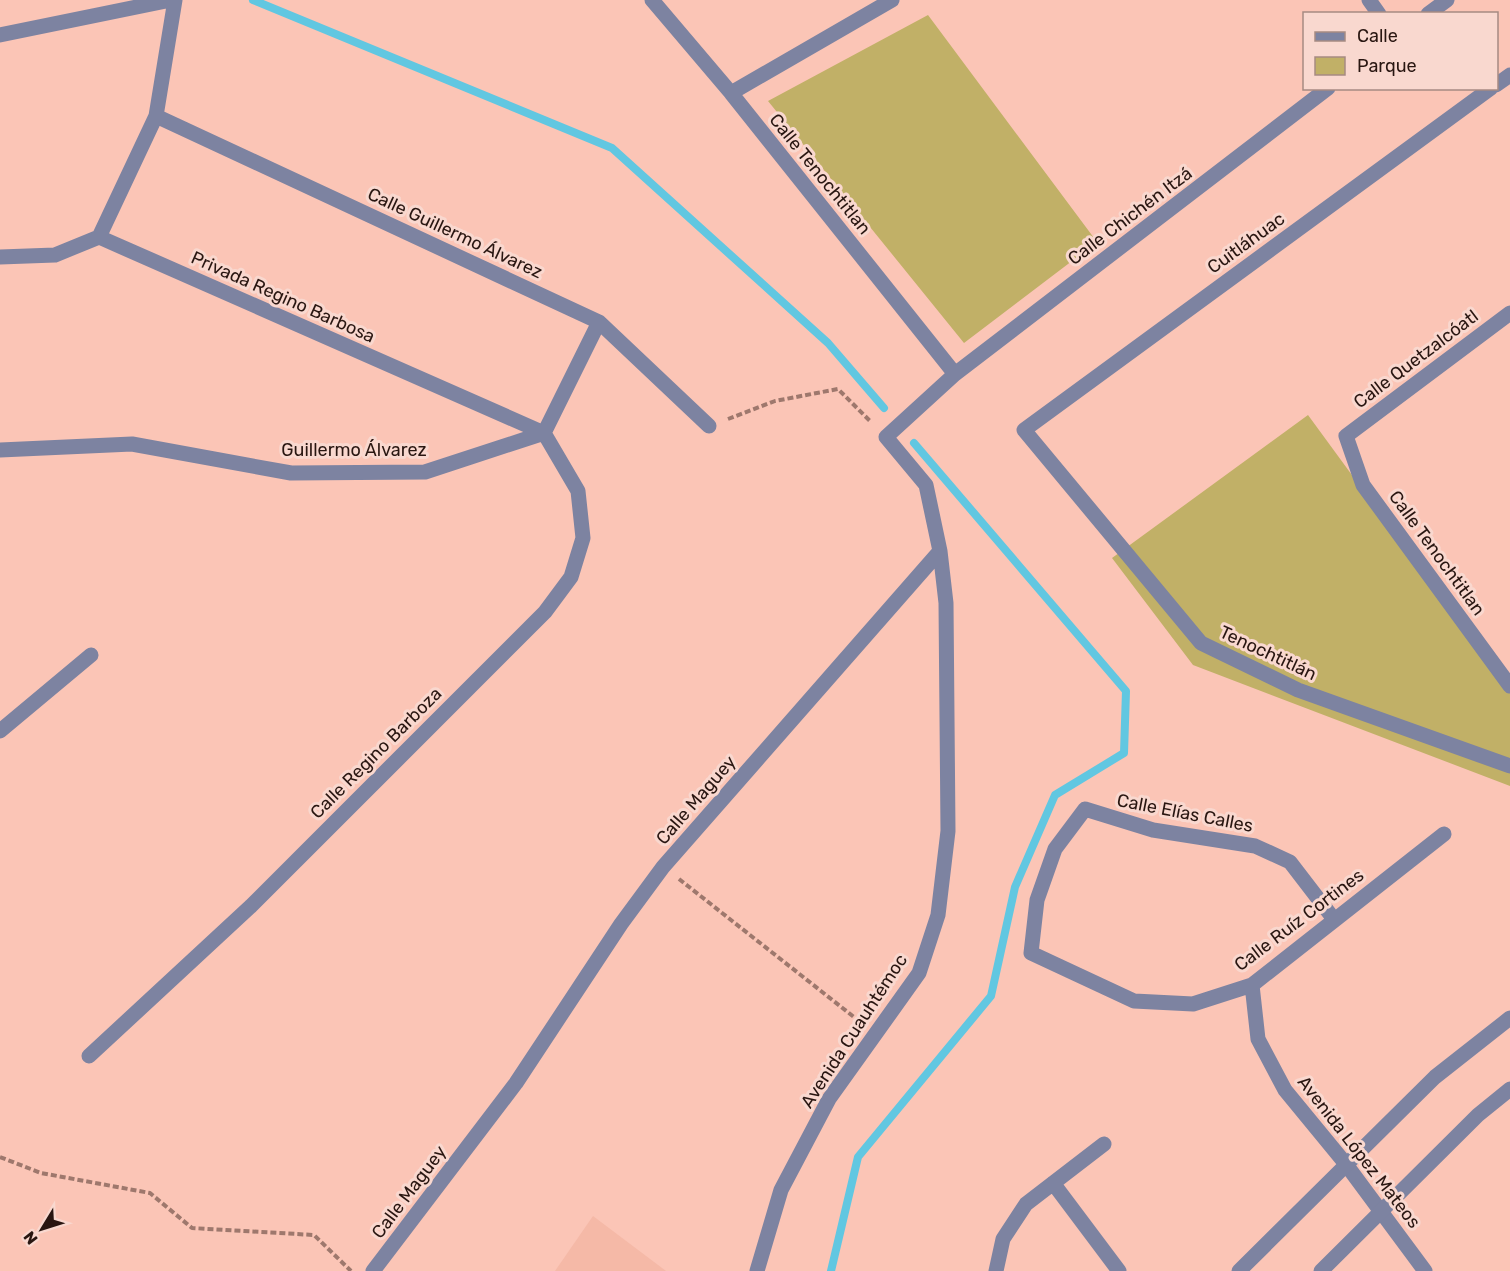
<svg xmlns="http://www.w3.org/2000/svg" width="1510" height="1271" viewBox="0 0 1510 1271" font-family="Rubik,sans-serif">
  <rect width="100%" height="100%" fill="#fbc5b6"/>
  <path fill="#f5b9a7" d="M593,1216L666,1271H555Z"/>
  <path fill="#c1b067" d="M928,15L1097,242L964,343L768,101Z
    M1308,415L1510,691V786L1193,665L1112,558Z"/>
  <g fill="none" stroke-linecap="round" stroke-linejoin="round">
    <path stroke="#61c7e1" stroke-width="8" d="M253,0L612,148L828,343L884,408
      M831,1271L858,1157L991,996L1015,887L1055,795L1124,753L1126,691L914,443"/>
    <path stroke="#9e786d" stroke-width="4" stroke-dasharray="6 3" stroke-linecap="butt" d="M728,419L775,401L838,389L871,422
      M679,879L859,1021
      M0,1157L41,1173L150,1193L192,1228L314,1235L351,1271"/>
    <path stroke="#7d83a1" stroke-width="15" d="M1496,85L1510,75
      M1491,88L1024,430L1201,643L1298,690L1510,766"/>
    <path stroke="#7d83a1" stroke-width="15" d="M652,0L731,93L955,374
      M1369,0L1379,14
      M1428,14L1447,0
      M0,35L171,0
      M731,93L892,0
      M156,116L599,322L709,426
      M99,237L156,116L175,0
      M0,257L55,255L99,237L544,433L578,491L583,538L571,577L545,612L251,906L89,1056
      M1510,313L1346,436L1363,485L1510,686
      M0,450L132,444L291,473L425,472L544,433L599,322
      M0,731L91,655
      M1333,918L1290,862L1255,846L1153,830L1085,809L1055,849L1037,900L1031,953L1134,1001L1193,1004L1252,985L1444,834
      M1252,985L1258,1039L1285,1090L1345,1163L1425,1271
      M1053,1183L1119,1271
      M373,1271L516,1083L621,924L663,867L940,551L926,485L886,437L955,374L1328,88
      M757,1271L781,1190L829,1099L919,973L938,915L948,831L946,603L940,551
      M996,1271L1003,1239L1026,1204L1104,1144"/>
    <path stroke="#7d83a1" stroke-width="15" d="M1239,1271L1435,1077L1510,1018
      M1321,1271L1478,1115L1510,1089"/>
  </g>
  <g text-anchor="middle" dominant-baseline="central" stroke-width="6" stroke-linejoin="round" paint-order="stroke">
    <g font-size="18" fill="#291611" stroke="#f9d8cf">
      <text transform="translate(820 174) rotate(51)">Calle Tenochtitlan</text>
      <text transform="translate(1130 216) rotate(-37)">Calle Chichén Itzá</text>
      <text transform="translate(455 233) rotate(25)">Calle Guillermo Álvarez</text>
      <text transform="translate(1246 243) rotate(-36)">Cuitláhuac</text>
      <text transform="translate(283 297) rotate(24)">Privada Regino Barbosa</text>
      <text transform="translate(1416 359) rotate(-37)">Calle Quetzalcóatl</text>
      <text x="354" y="450">Guillermo Álvarez</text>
      <text transform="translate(1437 553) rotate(54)">Calle Tenochtitlan</text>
      <text transform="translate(1268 653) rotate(25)">Tenochtitlán</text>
      <text transform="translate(376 753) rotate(-45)">Calle Regino Barboza</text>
      <text transform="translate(696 800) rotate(-49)">Calle Maguey</text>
      <text transform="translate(1185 813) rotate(11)">Calle Elías Calles</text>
      <text transform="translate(1299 920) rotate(-37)">Calle Ruíz Cortines</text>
      <text transform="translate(854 1031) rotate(-57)">Avenida Cuauhtémoc</text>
      <text transform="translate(1359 1152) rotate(52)">Avenida López Mateos</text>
      <text transform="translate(409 1192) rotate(-53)">Calle Maguey</text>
    </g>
  </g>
  <rect x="1303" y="12" width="195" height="78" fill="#f9d8cf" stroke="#a68a83" stroke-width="1.5"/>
  <rect x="1315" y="32" width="30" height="9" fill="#7d83a1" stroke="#a68a83" stroke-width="1.5"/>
  <text x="1357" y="42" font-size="18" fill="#291611">Calle</text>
  <rect x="1315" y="57" width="30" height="18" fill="#c1b067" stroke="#a68a83" stroke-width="1.5"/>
  <text x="1357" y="72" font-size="18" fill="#291611">Parque</text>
  <g transform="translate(42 1229) rotate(232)" stroke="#f9d8cf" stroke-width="4.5" paint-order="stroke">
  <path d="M0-4.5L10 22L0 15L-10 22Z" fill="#291611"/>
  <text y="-9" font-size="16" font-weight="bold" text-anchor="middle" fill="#291611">N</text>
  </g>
</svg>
